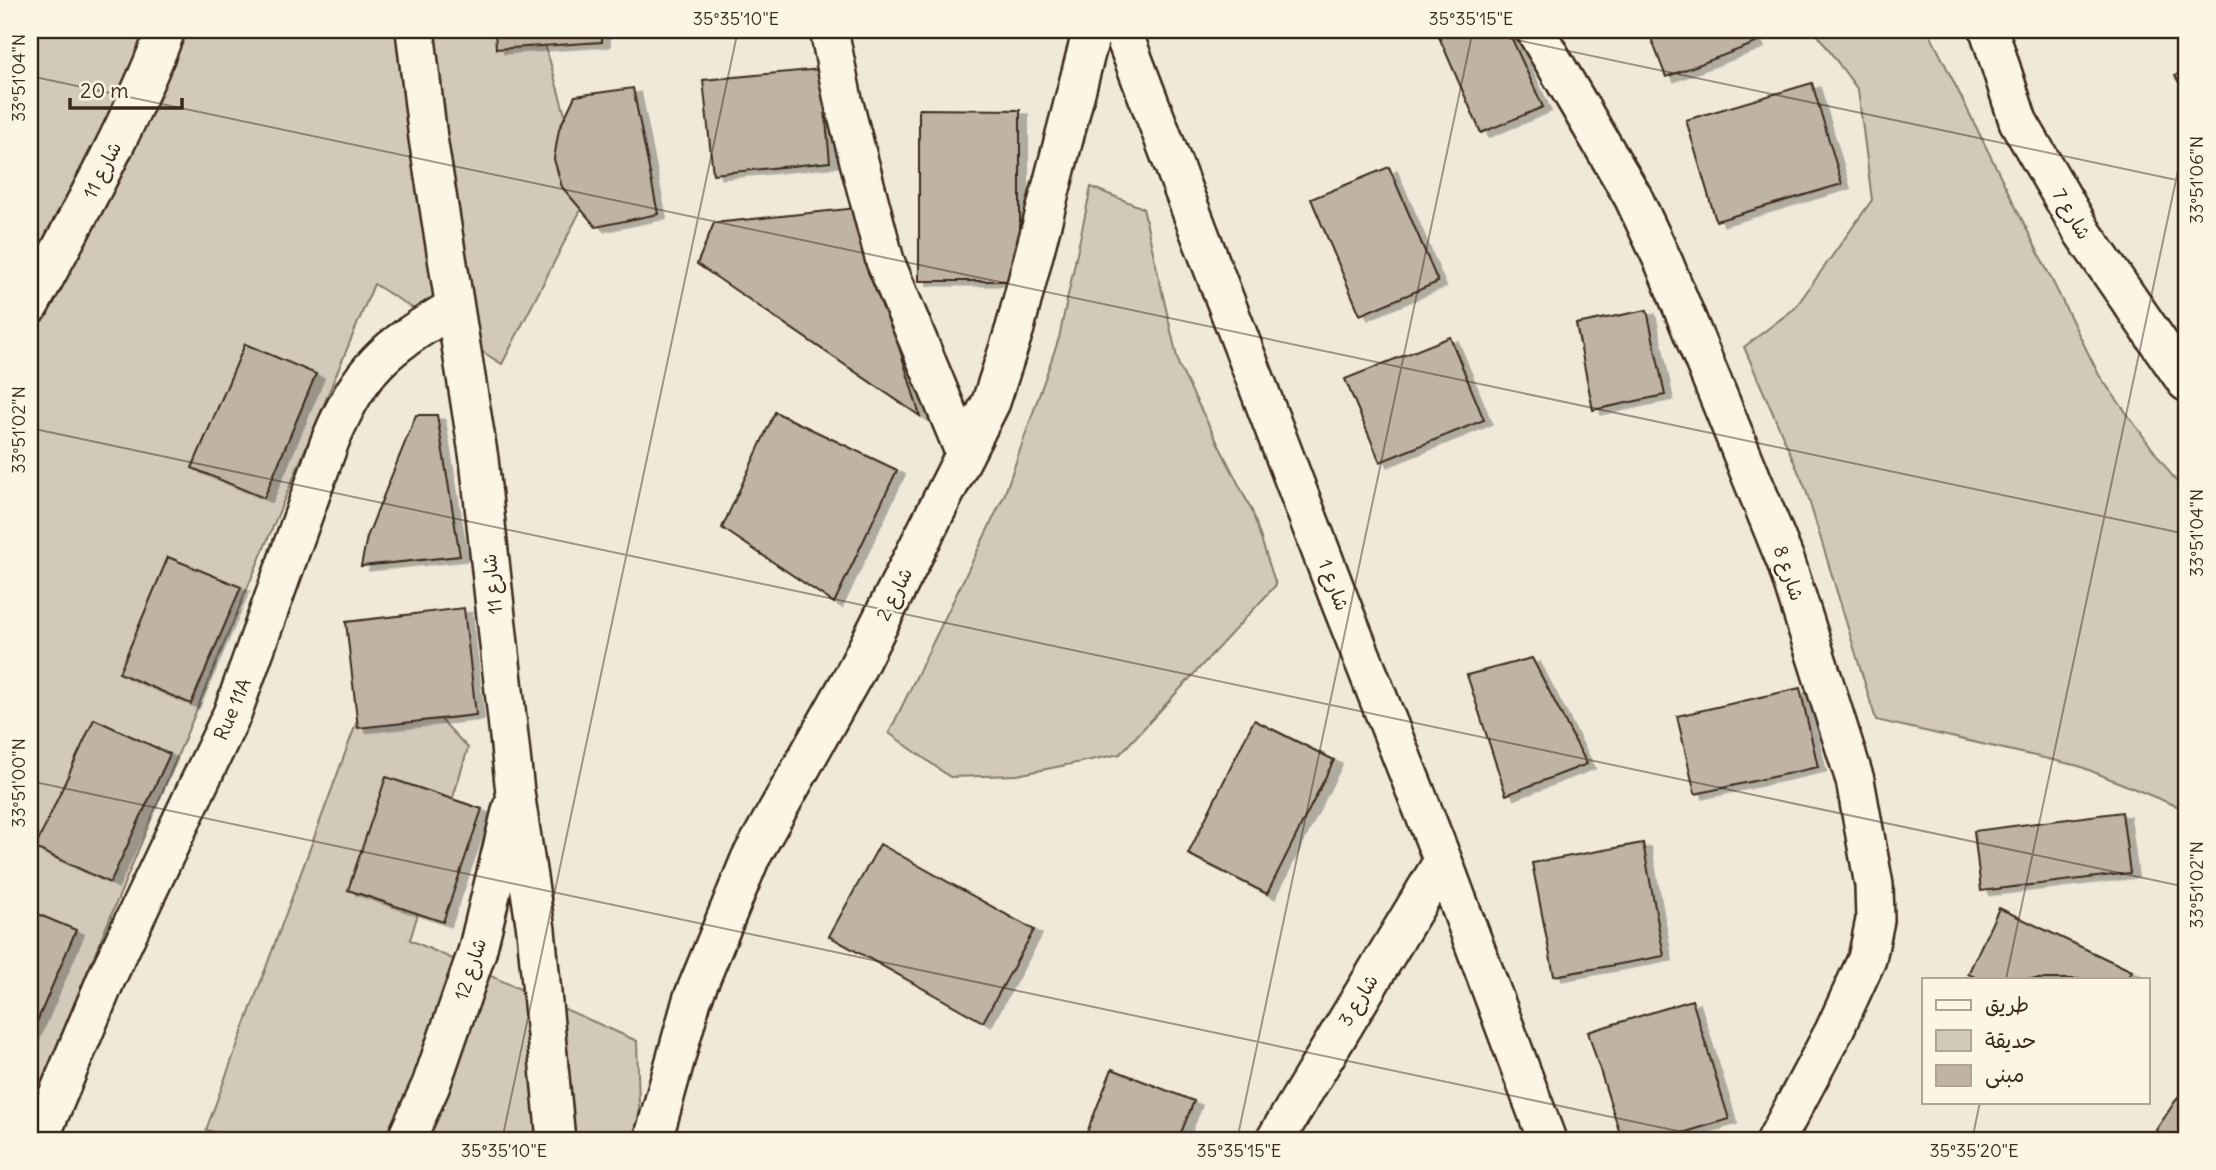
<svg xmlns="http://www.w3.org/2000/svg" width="2216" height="1170" viewBox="0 0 2216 1170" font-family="Delius,'Playpen Sans Arabic',sans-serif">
  <defs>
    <filter id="shadow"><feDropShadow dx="8" dy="4.5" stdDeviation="0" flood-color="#0004"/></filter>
  </defs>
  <rect width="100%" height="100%" fill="#f0e9d9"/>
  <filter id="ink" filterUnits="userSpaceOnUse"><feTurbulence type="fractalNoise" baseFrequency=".0143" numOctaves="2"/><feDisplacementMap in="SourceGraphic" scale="14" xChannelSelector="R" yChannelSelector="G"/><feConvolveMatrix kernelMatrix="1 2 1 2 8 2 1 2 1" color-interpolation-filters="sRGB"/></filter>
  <g filter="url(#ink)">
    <path fill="#d2c9ba" stroke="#867a6c" stroke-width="2" d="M30,30H541L588,196L502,364L374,284L30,1110Z
      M1814,30H1928L2099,375L2186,495V810L2079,766L1876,720L1805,487L1744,347L1795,308L1872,200L1858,90Z
      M1091,187L1143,208L1179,366L1252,511L1276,585L1120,754L1017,775L950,777L889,733L1004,496L1059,338Z
      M381,656L468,748L410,940L637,1041L640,1140H249L206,1130Z"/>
    <path fill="#beb3a4" stroke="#3b2a1e" stroke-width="2" filter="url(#shadow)" d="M495,30H602V42L496,49Z
      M1436,30H1508L1543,107L1481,133Z
      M1648,30H1750L1756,43L1666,77Z
      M2186,68V93L2175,76Z
      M821,69L830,162L713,174L703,80Z
      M1812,83L1842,184L1716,221L1686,120Z
      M633,88L658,214L596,227L562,187L554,159L559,129L575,96Z
      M919,109L1020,110V281H919Z
      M1389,167L1438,282L1360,315L1311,199Z
      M857,208L920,416L697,264L714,223Z
      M1647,310L1665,395L1593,410L1576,324Z
      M1450,337L1484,420L1380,462L1345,379Z
      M245,344L316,374L264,498L192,468Z
      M775,412L897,470L834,603L722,528Z
      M416,415H437L460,556L361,566L367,537Z
      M168,557L241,587L191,704L119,673Z
      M464,608L476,715L358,728L346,622Z
      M1532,658L1587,764L1506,795L1467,675Z
      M1800,688L1818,767L1695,794L1677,716Z
      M94,719L170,754L110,883L35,848Z
      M1254,720L1334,760L1267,894L1188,854Z
      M386,777L482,809L443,922L348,890Z
      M2122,812L2130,873L1981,891L1974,831Z
      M1643,843L1664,956L1554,976L1532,863Z
      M880,844L1034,930L983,1022L829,936Z
      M1999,908L2132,971L2128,979H1979L1968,974Z
      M30,911L76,930L30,1038Z
      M1692,1000L1729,1119L1659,1140H1622L1588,1032Z
      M1112,1069L1194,1101L1178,1140H1084Z
      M2186,1085V1140H2172L2156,1130Z"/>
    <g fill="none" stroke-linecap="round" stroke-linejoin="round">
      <defs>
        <path id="minor" d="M415,30L428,138L479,459L515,792L536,930L556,1140
          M829,30L843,100L885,261L965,454
          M1122,30L1341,604L1443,861L1547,1140
          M1535,30L1633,197L1664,263L1786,562L1855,780L1874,885L1875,920L1867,959L1834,1031L1776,1140
          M1989,30L2018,121L2083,233L2186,382
          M30,305C79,215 129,126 166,30
          M39,1140L107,977L232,714L330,441C362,366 384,349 453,308
          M406,1140L431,1085L477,952L512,807
          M653,1140L692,1000L750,859L854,674L991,402L1015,328L1092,30
          M1275,1140L1443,861"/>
      </defs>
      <use href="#minor" stroke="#3b2a1e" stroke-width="42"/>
      <use href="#minor" stroke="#fcf5e5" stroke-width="37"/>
    </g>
  </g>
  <path fill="none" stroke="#3b2a1e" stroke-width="2" stroke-opacity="0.45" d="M1470,30L2186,182M30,76L2186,534M30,428L2186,887M30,781L1720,1140M2006,979L2186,133M30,1133L62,1140M502,1140L738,30M1237,1140L1473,30M1972,1140L1980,1102"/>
  <g text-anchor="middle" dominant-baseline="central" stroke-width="5" stroke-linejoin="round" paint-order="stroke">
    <g font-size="19" fill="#3b2a1e" stroke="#fcf5e5">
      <text transform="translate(102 170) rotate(-63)">شارع 11</text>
      <text transform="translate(2072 214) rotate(59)">شارع 7</text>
      <text transform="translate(1789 573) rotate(71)">شارع 8</text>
      <text transform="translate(492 584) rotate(-96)">شارع 11</text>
      <text transform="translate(1334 585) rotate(69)">شارع 1</text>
      <text transform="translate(894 594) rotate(-63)">شارع 2</text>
      <text transform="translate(232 709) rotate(-67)">Rue 11A</text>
      <text transform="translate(470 969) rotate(-72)">شارع 12</text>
      <text transform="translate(1358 1000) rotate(-58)">شارع 3</text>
    </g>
  </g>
  <rect width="2216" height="1170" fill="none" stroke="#fcf5e5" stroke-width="77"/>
  <rect x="1922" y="978" width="228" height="126" fill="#fcf5e5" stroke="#afa495" stroke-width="2"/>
  <rect x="1936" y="1000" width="35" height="10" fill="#fcf5e5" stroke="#afa495" stroke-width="2"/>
  <text x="1985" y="1012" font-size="21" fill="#3b2a1e">طريق</text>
  <rect x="1936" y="1030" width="35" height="21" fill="#d2c9ba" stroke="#afa495" stroke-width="2"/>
  <text x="1985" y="1048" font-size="21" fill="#3b2a1e">حديقة</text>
  <rect x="1936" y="1065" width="35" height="21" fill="#beb3a4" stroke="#afa495" stroke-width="2"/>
  <text x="1985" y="1082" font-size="21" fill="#3b2a1e">مبنى</text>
  <path d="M70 98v10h112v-10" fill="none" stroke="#3b2a1e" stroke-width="3.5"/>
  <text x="80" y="98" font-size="21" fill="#3b2a1e" stroke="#fcf5e5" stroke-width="5" paint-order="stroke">20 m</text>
  <rect x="38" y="38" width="2140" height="1094" fill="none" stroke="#3b2a1e" stroke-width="2.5"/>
  <g font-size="18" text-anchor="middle" fill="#3b2a1e">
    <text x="736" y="25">35°35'10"E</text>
    <text x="1471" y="25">35°35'15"E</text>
    <text transform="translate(19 78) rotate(-90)" y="6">33°51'04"N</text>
    <text transform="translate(2197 180) rotate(-90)" y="6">33°51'06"N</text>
    <text transform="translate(19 430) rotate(-90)" y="6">33°51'02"N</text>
    <text transform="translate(2197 533) rotate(-90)" y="6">33°51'04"N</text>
    <text transform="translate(19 783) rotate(-90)" y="6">33°51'00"N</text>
    <text transform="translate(2197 885) rotate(-90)" y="6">33°51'02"N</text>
    <text x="504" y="1157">35°35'10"E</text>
    <text x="1239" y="1157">35°35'15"E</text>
    <text x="1974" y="1157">35°35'20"E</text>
  </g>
</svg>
